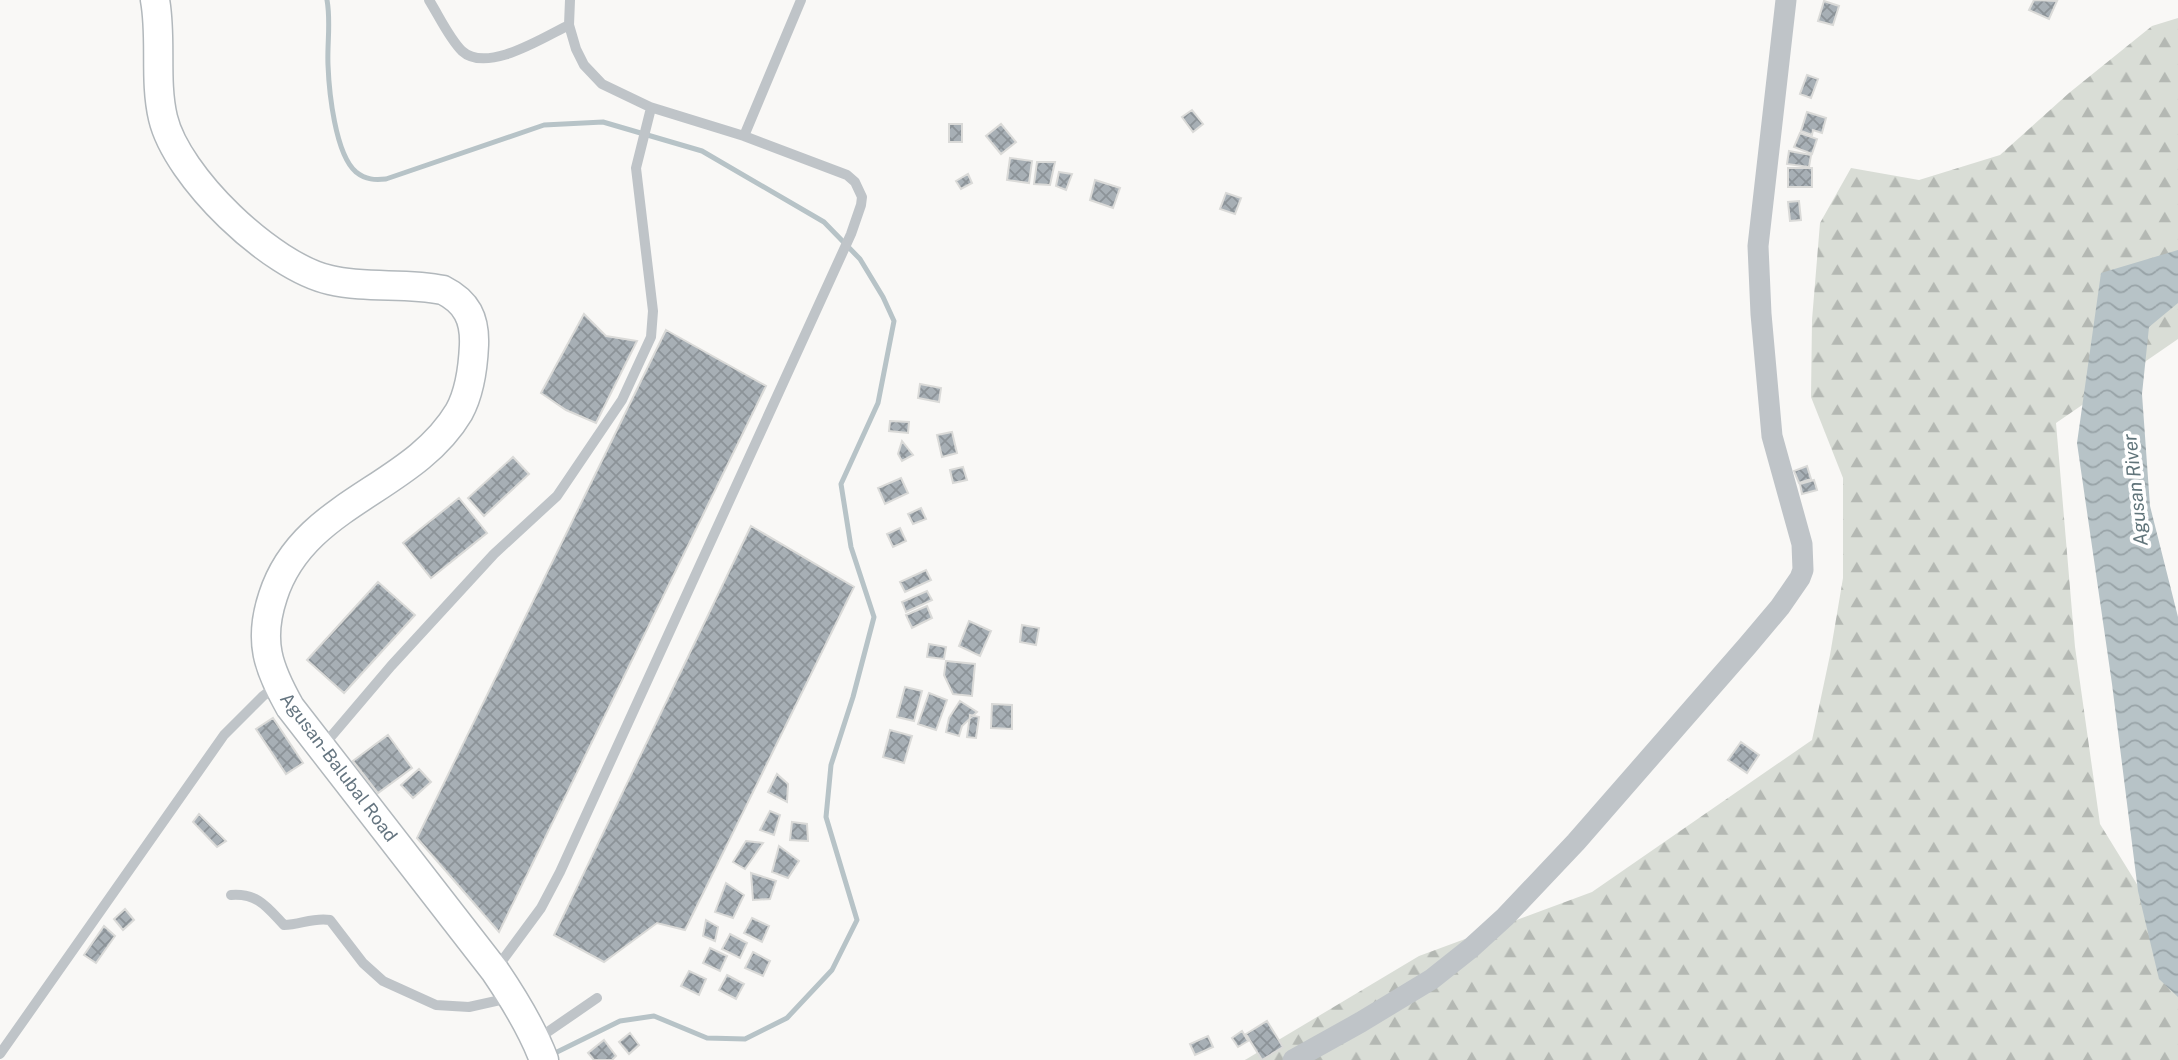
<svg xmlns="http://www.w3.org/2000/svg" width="2178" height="1060" viewBox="0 0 2178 1060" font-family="'Public Sans',sans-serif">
  <defs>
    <pattern id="forest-firs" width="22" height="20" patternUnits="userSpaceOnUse" patternTransform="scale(1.75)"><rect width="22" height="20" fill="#d9ddd6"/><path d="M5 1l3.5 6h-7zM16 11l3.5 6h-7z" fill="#b4b8b3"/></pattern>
    <pattern id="water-waves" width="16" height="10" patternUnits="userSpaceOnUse" patternTransform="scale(1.75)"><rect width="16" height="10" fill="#b7c3c7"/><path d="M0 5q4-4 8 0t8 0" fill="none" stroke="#98a3a7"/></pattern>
    <pattern id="building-cross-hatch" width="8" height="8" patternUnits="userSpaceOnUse" patternTransform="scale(1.75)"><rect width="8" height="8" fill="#a7afb5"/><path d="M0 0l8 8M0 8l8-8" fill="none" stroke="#8c9398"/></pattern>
  </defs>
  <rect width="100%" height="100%" fill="#f9f8f6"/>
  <path fill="url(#forest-firs)" d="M2178,18V339L2056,423L2075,647L2100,824L2178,951V1060H1245L1419,956L1592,892L1812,740L1830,655L1843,578V478L1811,397L1812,320L1820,223L1851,168L1919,180L2000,155L2069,93L2152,26Z"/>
  <path fill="url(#water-waves)" d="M2178,250V303L2149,327L2142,394L2150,506L2178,617V997L2159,979L2138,891L2112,684L2077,443L2101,273Z"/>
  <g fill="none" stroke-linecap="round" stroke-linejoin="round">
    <path stroke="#b7c3c7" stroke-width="5" d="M327,0C331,21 327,44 328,65C329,91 335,154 356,172C366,180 375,180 386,179L544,125L603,122L702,151L824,222L860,259L883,297L894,321L878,403L841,484L851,547L874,617L853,697L831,765L826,817L857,920L832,970L787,1018L745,1039L707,1038L654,1016L620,1021L555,1053"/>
  </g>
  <path fill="url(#building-cross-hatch)" stroke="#dadad8" stroke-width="2" d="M2034,0L2057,1L2049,19L2029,10Z
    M1824,1L1839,6L1833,25L1818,21Z
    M1807,75L1818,79L1811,98L1800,94Z
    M1192,110L1203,124L1193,132L1182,117Z
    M1807,112L1826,118L1822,133L1813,130L1812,135L1801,131Z
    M949,124H962V142H949Z
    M1001,124L1016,142L1001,154L986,136Z
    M1800,133L1817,139L1812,154L1794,147Z
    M1789,151L1811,155L1809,167L1787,164Z
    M1010,158L1032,161L1029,183L1007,180Z
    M1037,162H1055L1050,185L1034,184Z
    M1788,168H1812V187H1788Z
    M1059,172L1072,174L1066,190L1056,186Z
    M968,174L972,183L961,189L956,181Z
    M1095,180L1120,188L1113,208L1090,200Z
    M1226,193L1241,198L1235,214L1220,209Z
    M1799,201L1801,220L1790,221L1788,202Z
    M584,314L606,336L637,341L596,423L566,410L541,393Z
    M666,330L766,386L499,932L417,838Z
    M920,384L941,388L939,402L918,398Z
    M890,421L909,422L908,433L889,431Z
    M952,432L957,453L942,457L937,435Z
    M902,441L913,455L902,461L898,454Z
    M513,457L529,474L484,516L468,498Z
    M1807,466L1811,479L1799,483L1794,471Z
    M963,467L967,480L953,483L950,470Z
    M901,478L908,493L885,504L878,488Z
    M1814,480L1817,490L1802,494L1800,484Z
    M459,498L487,533L431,578L403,543Z
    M921,508L926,519L913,524L908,514Z
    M751,526L854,587L685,930L657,923L604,962L554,935Z
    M900,528L906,541L893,547L887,534Z
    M926,570L931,580L905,592L900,582Z
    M378,582L415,615L344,693L307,660Z
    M927,591L932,600L906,612L902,602Z
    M927,606L932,618L912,628L906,615Z
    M969,621L991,631L980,656L959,646Z
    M1022,625L1039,628L1036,645L1020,642Z
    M929,644L946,647L944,659L927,657Z
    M946,661L975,664L972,696L953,694L944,675Z
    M905,687L922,691L914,721L897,717Z
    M929,693L947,700L936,730L918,724Z
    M960,701L977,712L962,726L959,736L946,732L949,718Z
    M992,704L1012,705V729L991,728Z
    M970,715L979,717L976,738L967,737Z
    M273,718L303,763L286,774L256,729Z
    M890,730L912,736L904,763L883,757Z
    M388,735L412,768L378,793L353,761Z
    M1741,742L1759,755L1747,773L1728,760Z
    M419,769L431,782L413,798L401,785Z
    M777,774L788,784L787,802L768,792Z
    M770,811L780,815L774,835L760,830Z
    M199,814L226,841L217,847L193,822Z
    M792,822L807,824L808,841L790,840Z
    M746,841L763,843L745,869L733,862Z
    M779,846L799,861L788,878L772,872Z
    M751,873L776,881L770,899L753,900Z
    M726,883L744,895L733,918L715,912Z
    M125,909L134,920L123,930L114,919Z
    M752,918L769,926L762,942L744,933Z
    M706,920L718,927L715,941L703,936Z
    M104,926L115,936L96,963L84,955Z
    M730,934L747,943L740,958L722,949Z
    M710,948L727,956L720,971L703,963Z
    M753,952L770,961L763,976L745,968Z
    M689,971L706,979L699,995L681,986Z
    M727,975L744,984L736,999L719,990Z
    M1267,1021L1283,1047L1262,1060L1246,1034Z
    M1242,1031L1248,1041L1238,1047L1232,1038Z
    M630,1033L639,1045L629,1054L619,1042Z
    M1208,1036L1213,1047L1195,1055L1190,1044Z
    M604,1040L616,1056L612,1060H594L588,1053Z"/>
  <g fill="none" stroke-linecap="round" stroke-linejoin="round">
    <defs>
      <path id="secondary" d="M155,0C162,38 154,80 163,118C177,177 271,267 330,280C367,289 406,282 443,290C467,302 475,319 474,345C473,368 470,392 459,412C412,491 303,502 273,596C258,641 268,668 290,707L495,971C514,999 532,1028 544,1060"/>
    </defs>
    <use href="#secondary" stroke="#b2b8bc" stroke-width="31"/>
    <path stroke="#bfc4c8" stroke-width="10" d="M429,0C439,16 449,38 462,51C487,74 544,37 569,25
      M744,136L801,0
      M323,746L391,666L494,554L557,496L622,400L651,337L653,311L636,168L651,108
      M231,895C258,893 267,907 284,925C300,925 313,917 330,920L363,963L383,981L436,1005L469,1007L510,998
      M496,969L541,908L560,872L851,234L861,205L862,197L855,182L847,175L744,136L650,107L602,84L584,65L576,49L569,25L570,0
      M536,1040L597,998
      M0,1054L224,735L263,696L278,685"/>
    <path stroke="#bfc4c8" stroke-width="21" d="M1293,1060L1361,1022L1432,979L1471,948L1505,917L1576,842L1748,645L1780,607L1800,578L1803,570L1802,544L1772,436L1761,314L1758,246L1786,0"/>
    <use href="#secondary" stroke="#fff" stroke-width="28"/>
  </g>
  <g text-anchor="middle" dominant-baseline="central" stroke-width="7" stroke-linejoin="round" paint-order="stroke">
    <g font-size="18" fill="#657580" stroke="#fff">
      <text transform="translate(339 767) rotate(53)">Agusan-Balubal Road</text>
    </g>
    <g font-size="19" font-style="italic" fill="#60747a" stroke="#fff">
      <text transform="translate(2135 490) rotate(-96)">Agusan River</text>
    </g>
  </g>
</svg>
